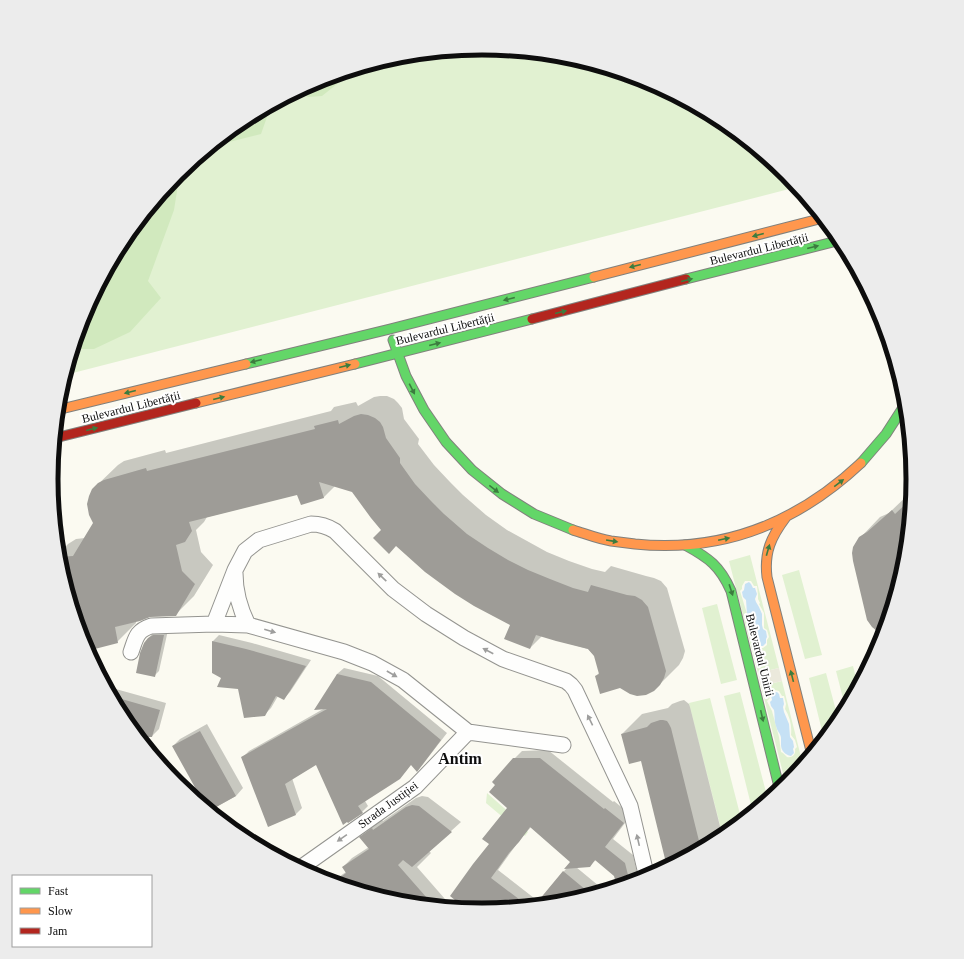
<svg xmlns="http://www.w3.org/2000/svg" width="964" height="959" viewBox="0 0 964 959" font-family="Georgia,serif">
  <rect width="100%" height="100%" fill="#fbfaf1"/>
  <path fill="#e1f1d1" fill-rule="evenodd" d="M482,48L566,56L647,81L722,121L787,175L797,187L65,375L83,314L123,240L177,174L242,121L317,81L398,56Z
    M750,555L779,668L758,673L729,561ZM745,581H751L754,586H757L758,595V599L760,603L759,604L764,613V628L767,630L769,637L767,640V645L763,648H759L756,643L753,642L751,633L752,630L740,591L742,589V586Z
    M799,570L822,655L805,659L782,575Z
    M717,604L737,680L721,684L702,608Z
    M853,666L858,686L846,710L836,671Z
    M826,673L839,722L824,739L809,678Z
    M782,681L803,765L786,785L761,686ZM775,690L779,691L782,696H784L786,704L785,709C790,717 792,726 791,735L795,740L797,747L795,749C796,755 792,758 787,757L783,753L781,752L779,737L772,711L767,701L770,698V695L771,692Z
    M740,692L768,800L753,813L724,696Z
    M710,698L742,822L723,837L689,703Z
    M487,793L528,829L526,830L528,832L525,836L486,803Z"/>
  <path fill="#d1e9be" d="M347,72L342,80L322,96L308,97L298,91L317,81Z
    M267,117L261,134L229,142L221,138L245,119L248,120Z
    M180,172L174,210L148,281L161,298L130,332L94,349H73L83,314L123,240L177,174Z"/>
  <path fill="#ebe9dc" d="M779,668L782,681L761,686L758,673Z"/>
  <path fill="#c6e1f5" d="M749,582L751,584L753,588H755L757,594L755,599L756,602L759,607L762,614V625L763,629L766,631L767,637L766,639V643L763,646H760L757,642L755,641L753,634V628L747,614L746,600L743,597L742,592L744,590L745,584Z
    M777,692L779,694L780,698H783L784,704L783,707L784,712L789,724L790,737L793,741L794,747L793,749L794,753L791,756C785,755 781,750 781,745C781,743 781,740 781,738C781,734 777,731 776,726C774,721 775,715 774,710L771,706L770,702L772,700L771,695L773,693Z"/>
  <path fill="#0003" d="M380,396H387L394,399L398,403L402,408L404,419L419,439L418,444L434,465L450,482L463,495L486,515L507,530L547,552L569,561L592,569L605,572L611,566L646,576L654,578L661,581L667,588L685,651L683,658L679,665L654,690L620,687L596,676L600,672L595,656L588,649L542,636L530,648L511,624L382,530L352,491L335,486L323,498L298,494L207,517L204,522L196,530L201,552L213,565L194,596L175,615L150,616L136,621V623L117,642L86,650L83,644L59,563L58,555L68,544L76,539L85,538L94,523L93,489L118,465L124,461L165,450L166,453L331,411L334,407L356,402L358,406L374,397Z
    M912,491L905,564L884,633L860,538L880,517L889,513Z
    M168,630L159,671L154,676L146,641L153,633Z
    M219,635L252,643L311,660L290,692L284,698L278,696L271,708L264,715L238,688L213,672V641Z
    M344,668L378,676L447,733L423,764L417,770L411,764L365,801L368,806L362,812L316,764L292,778L302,808L296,814L269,826L242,758L249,751L325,708L337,674Z
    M105,686L166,703L159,729L152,736L123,719Z
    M684,700L689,704L690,707L723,838L668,867L642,760L622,734L642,714L668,708L672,704L680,701Z
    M207,724L243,788L236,796L209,811L173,746L180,739Z
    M548,750L613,802L614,801L631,815L613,839L633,855L639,881L618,887L615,875L596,860L589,866L576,867L605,891L566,903L546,892L572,862L531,827L515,845H516L498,870L543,905L482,911L469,910L491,844L508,808L514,759L522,751Z
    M422,796L428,797L461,822L429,851L431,853L417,867L445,899L437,907L398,903L331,882L346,872L343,867L352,858L369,847L361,837L370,828L382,820L383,821L416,798Z"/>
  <path fill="#9e9c97" d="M361,414L368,415L375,418L380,422L383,427L386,438L400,458V463L415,484L431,501L444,514L467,534L488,548L508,560L528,570L550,579L573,588L588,592L591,585L627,595L635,596L642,600L648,607L666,671L664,678L660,685L654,691L646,695L637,696L630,694L620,688L600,694L595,676L599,674L594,656L588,649L556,641L536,635L530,649L504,639L510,625L474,606L455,594L425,572L396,546L389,554L373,538L381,530L371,518L352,492L319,482L324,498L301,505L297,495L189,522L192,531L185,542L176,545L182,571L195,584L176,616L150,617L140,621L115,627L118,643L87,651L83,644L59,563L58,557L73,556L93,523L89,515L87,504L89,496L92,489L98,483L104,480L146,468L147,471L315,429L314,426L338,420L339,424L354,416Z
    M912,498L905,564L883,636L872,627L867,620L853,561L852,553L853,547L859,537L867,532L892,510L895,514Z
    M153,635H164L155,677L136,673L140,653L144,643L148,638Z
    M212,641L246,649L306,666L284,700L276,696L265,716L244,718L238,689L217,687L221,678L212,673Z
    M337,674L371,682L441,740L417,772L411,765L400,779L358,806L363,813L348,823L347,822L343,825L316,765L285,784L296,815L268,827L241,757L327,709L314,710Z
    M111,696L160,710L152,737H147L137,734V736L123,719Z
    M660,720H663L667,721L669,724L671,728L701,849L667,867L641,761L629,764L621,734L647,727L651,723Z
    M200,731L236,796L209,811L207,809L172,746Z
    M513,758H540L604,809L605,808L624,823L605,847L625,863L630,883L617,887L614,876L595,860L590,867L564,869L570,862L530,827L519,842L509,853L491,878L528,906L482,911L467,910L450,896L473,864L489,844L482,839L507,808L489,792L495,785L492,782Z
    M412,805L419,806L452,832L412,867L403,860L398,865L434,906L398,903L333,883L346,873L342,867L369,849L359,837L372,828L373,830L406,807Z
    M563,871L592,895L566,903L534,906Z"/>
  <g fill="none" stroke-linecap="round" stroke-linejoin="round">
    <defs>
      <path id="street" d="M235,573C235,592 239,607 248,625L344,652L372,663L403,680L468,732L563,745
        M214,624L248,625
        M131,652C136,638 136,631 151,626L214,624L235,570L245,551L259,540L311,524C320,524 327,526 335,531L393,589L426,614L464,638L503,659L566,681L571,685L575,690L630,806L647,878
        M299,869L415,787L468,732"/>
      <path id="fast" d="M686,279L841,240
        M393,340L406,376L424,410L446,442L472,470L502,494L534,514L573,530
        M246,364L390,329L594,277
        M355,364L532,319
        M861,463L886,434L906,403
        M685,545C709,558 720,566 731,591L780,791"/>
      <path id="slow" d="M594,277L823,218
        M196,403L355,364
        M57,410L246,364
        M786,517C771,537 764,552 767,577L812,755
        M573,530C586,534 598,539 611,541C619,542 627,543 635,544C723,553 797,523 861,463"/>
      <path id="jam" d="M532,319L686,279
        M55,438L196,403"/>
    </defs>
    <use href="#street" stroke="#949490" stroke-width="17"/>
    <use href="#fast" stroke="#81817d" stroke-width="11"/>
    <use href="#slow" stroke="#81817d" stroke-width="11"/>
    <use href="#jam" stroke="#81817d" stroke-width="11"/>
    <use href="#street" stroke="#fefefd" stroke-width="15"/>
    <use href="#fast" stroke="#63d668" stroke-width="9"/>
    <use href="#slow" stroke="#ff974d" stroke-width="9"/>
    <use href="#jam" stroke="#b3261e" stroke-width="9"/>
  </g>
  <defs><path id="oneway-solid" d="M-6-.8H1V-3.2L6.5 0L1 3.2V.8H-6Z"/></defs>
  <g fill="#3c7c3f">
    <use href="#oneway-solid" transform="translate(758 235) rotate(165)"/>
    <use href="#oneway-solid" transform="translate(813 247) rotate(-14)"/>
    <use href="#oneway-solid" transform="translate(635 266) rotate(166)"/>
    <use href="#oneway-solid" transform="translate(687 280) rotate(-14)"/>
    <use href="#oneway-solid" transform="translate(509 299) rotate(166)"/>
    <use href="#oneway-solid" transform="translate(561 312) rotate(-14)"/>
    <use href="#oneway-solid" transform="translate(435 344) rotate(-14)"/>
    <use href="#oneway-solid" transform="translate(256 361) rotate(166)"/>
    <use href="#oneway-solid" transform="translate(345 366) rotate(-14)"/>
    <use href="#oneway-solid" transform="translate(412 389) rotate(63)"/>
    <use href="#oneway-solid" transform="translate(130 392) rotate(166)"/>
    <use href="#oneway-solid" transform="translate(219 398) rotate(-14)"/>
    <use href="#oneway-solid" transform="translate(92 429) rotate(-14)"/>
    <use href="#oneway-solid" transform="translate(839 483) rotate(-37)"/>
    <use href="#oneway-solid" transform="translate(494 489) rotate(38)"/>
    <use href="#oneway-solid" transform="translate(724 539) rotate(-12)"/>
    <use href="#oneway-solid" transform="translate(612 541) rotate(9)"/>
    <use href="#oneway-solid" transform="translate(768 550) rotate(-74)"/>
    <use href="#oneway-solid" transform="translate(731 590) rotate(72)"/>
    <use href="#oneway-solid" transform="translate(792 676) rotate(-104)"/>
    <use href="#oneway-solid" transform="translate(762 716) rotate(77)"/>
  </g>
  <g fill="#9e9e9d">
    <use href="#oneway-solid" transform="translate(382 577) rotate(-136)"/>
    <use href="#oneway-solid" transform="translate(270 631) rotate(16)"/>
    <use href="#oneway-solid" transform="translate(488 651) rotate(-152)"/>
    <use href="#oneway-solid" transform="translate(392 674) rotate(30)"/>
    <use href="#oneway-solid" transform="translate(590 720) rotate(-116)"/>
    <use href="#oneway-solid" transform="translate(342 838) rotate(145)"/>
    <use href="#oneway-solid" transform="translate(638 840) rotate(-103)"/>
  </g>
  <g text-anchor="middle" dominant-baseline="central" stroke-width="4" stroke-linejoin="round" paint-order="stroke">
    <g font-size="12" fill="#0d0d0d" stroke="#fff">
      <text transform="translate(759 249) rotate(-14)">Bulevardul Libertății</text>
      <text transform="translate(445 329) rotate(-14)">Bulevardul Libertății</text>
      <text transform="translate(131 407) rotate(-14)">Bulevardul Libertății</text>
      <text transform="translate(760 655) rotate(76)">Bulevardul Unirii</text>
      <text transform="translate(388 805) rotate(-36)">Strada Justiției</text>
    </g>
    <g font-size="16" font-weight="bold" fill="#0d0d0d" stroke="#fff">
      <text x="460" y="758">Antim</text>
    </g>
  </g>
  <path d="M0 0H964V959H0ZM58 479a424 424 0 1 1 848 0a424 424 0 1 1-848 0Z" fill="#ececec" fill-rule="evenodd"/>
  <path fill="none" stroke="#0d0d0d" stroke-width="5" d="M58 479a424 424 0 1 1 848 0a424 424 0 1 1-848 0Z"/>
  <rect x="12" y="875" width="140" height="72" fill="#ffffff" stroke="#9e9e9e"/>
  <rect x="20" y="888" width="20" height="6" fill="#63d668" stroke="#9e9e9e"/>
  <text x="48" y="895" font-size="12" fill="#0d0d0d">Fast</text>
  <rect x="20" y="908" width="20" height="6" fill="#ff974d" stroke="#9e9e9e"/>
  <text x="48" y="915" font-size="12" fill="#0d0d0d">Slow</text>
  <rect x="20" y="928" width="20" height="6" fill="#b3261e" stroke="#9e9e9e"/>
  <text x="48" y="935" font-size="12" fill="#0d0d0d">Jam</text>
</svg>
